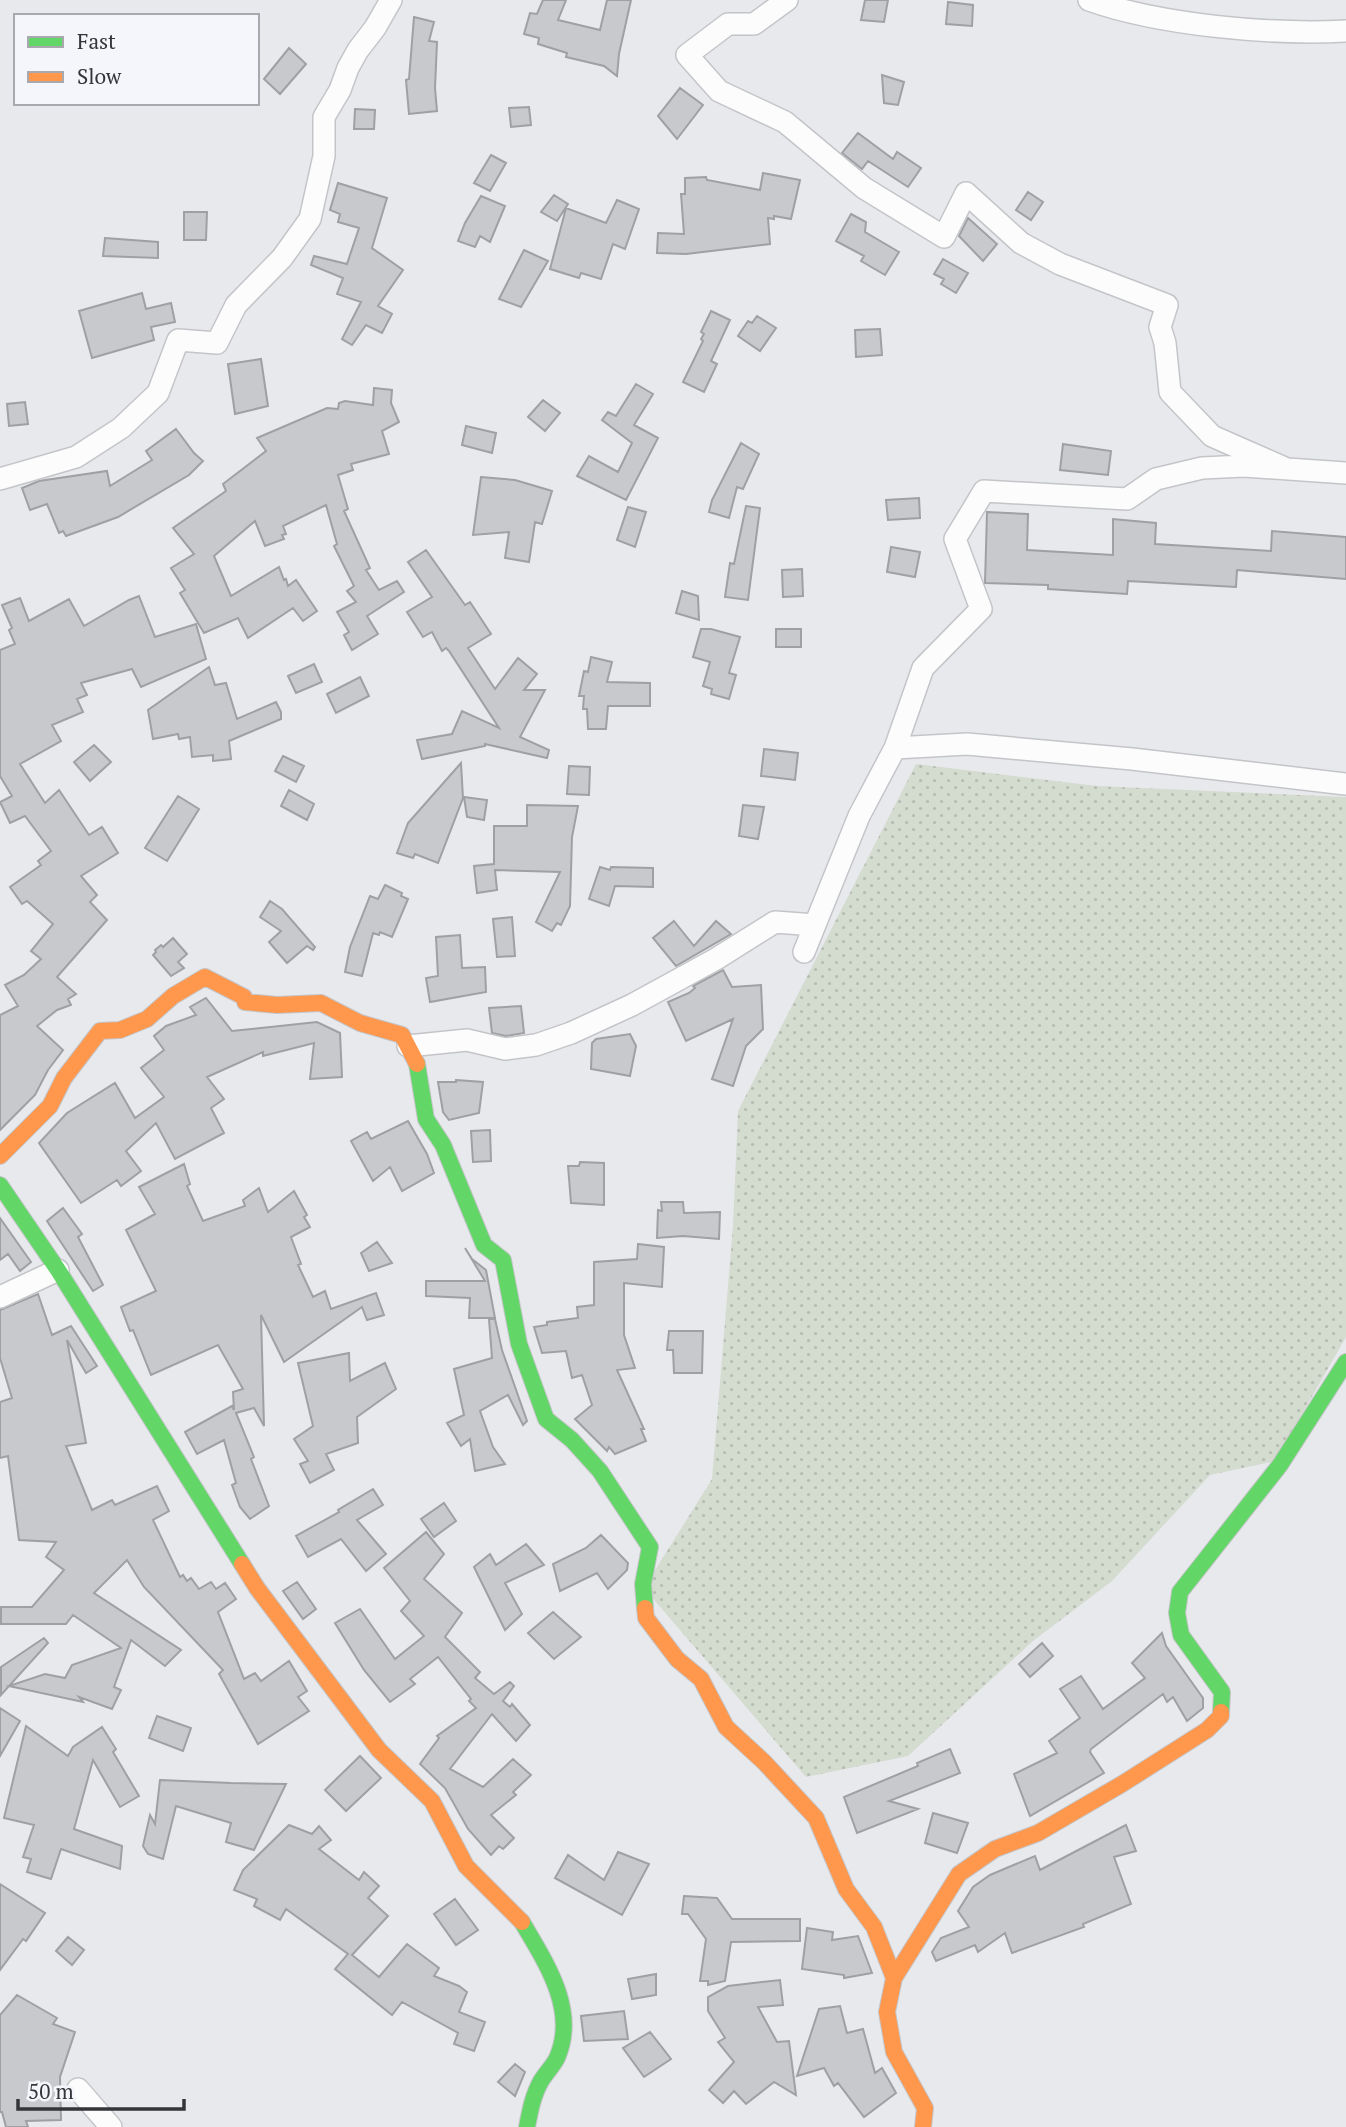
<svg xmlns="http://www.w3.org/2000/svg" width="1346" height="2127" viewBox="0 0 1346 2127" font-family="'PT Serif',serif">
  <defs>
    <pattern id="grass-dots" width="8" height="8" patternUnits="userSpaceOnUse" patternTransform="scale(1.75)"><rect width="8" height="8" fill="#d4dbcf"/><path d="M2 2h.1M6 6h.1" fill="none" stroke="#b7bdb2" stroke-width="1.8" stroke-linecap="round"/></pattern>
  </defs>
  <rect width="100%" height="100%" fill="#e8e9ed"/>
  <path fill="url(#grass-dots)" d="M916,764L1097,786L1346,797V1337L1275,1461L1210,1475L1112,1581L1033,1641L908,1756L806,1777L644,1588L712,1479L733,1226L738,1111Z"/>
  <path fill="#c8c9cc" stroke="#9fa0a3" stroke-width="2" d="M543,0H566L558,20L600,30L607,0H631L619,54L617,76L604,66L566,57L567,53L538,44L539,38L524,34L530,13L537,14Z
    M865,0H888L884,22L861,20Z
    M948,2L973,5L972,26L946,24Z
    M414,17L434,22L429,41L437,42L435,88L437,111L409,114L406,80L409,79Z
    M289,48L306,64L280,94L264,79Z
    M882,75L904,82L898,105L884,103Z
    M680,88L703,105L677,139L658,116Z
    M529,107L531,125L511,127L509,108Z
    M355,109L375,110L374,129H354Z
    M858,133L893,159L897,152L921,168L908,187L868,161L862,169L842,153Z
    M491,155L506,163L490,191L474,183Z
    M763,173L800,180L791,219L774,216V219L768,218L770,244L686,254L657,253L658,233L684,234L681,194H685V178L706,177L707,180L760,190Z
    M338,183L387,198L372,248L403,270L378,306L392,314L382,333L366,325L352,345L342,339L361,302L337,294L343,278L311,265L314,256L347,264L359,228L338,222L340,214L330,210Z
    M1028,192L1043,202L1031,220L1016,210Z
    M554,195L568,204L557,221L541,212Z
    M481,196L505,206L490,242L480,236L475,247L458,241L465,223Z
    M617,200L639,209L625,249L613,244L601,279L581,273L579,278L550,269L566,208L606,223Z
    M184,212H207L206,240H184Z
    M851,214L866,222L865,232L899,252L885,275L861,261L864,256L836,241Z
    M968,218L997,244L983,261L959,236Z
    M105,238L158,242V258L103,256Z
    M524,250L548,261L521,307L499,299Z
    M943,259L968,273L956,293L941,284L944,279L934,274Z
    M142,293L146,309L171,303L175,322L151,327L154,340L92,358L79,311Z
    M711,311L730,320L711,361L717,364L704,392L683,382L703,341L701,339L704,334L701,332Z
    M757,316L776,328L760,351L738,336L748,321L752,323Z
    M880,329L882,355L856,357L855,330Z
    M261,359L268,406L235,414L228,364Z
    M636,384L653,394L634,425L658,438L626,500L577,476L589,456L618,472L632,443L602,420L608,412L616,416Z
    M374,388L392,390L391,403L399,422L382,431L389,454L351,464L353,470L338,475L348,509L344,511L370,568L366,570L379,590L397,581L404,592L367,616L378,634L352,650L344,635L349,632L337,612L356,602L347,591L354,586L334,546L337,544L326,505L283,526L286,534L282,535L284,539L265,546L255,521L214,556L231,596L279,567L284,580L286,579L288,586L296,580L317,611L303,621L293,608L248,638L238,618L204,633L180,593L185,590L171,568L194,554L173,528L226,491L223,484L266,451L257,438L327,408L338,409L339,403L345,401L373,405Z
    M543,400L560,413L545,431L528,417Z
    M25,402L28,424L9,426L7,404Z
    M466,426L496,433L492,453L462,445Z
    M176,429L194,453L203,461L189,475L118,517L66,536L63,531L59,533L47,504L30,510L22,488L39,481L107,471L110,486L152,460L146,451Z
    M741,443L759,454L743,489L737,487L729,518L709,512L712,500Z
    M1063,444L1111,451L1108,475L1060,470Z
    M481,477L515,480L552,491L542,524L535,522L529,562L505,558L509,532L473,535Z
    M919,498L920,518L888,520L886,500Z
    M746,506L760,508L748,600L725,597L730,563L734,564Z
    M628,507L646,512L635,547L617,540Z
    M987,512L1028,514L1027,550L1113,555V519L1156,523L1155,544L1271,551L1272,531L1346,537V579L1237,570L1236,587L1128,581L1127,594L1048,589V585L985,583Z
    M891,547L920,552L915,577L887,572Z
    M426,550L465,605L470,602L491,634L468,648L495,689L518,658L537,674L524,690H545L520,737L549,750L547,758L485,744V746L422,759L417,740L452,734L462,711L499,728L449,651L446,648L442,651L432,632L423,637L407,612L432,597L408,562Z
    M802,569L803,596L783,597L782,570Z
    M682,591L698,596L699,620L676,613Z
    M139,596L155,637L196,624L206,659L141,687L132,669L81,683L87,695L77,699L83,712L52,725L61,741L20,764L45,803L59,790L89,835L102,827L118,853L81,876L97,895L90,902L107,920L57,977L76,994L68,999L71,1005L57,1010L37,1026L63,1050L48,1070L35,1095L0,1130V1015L18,1006L5,985L24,975L41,959L31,951L53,924L27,901L22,904L10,887L41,865L38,861L51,851L25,816L10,823L0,802L12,796L0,776V650L15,644L9,630L12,628L2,605L20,598L29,621L69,599L84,626L129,600Z
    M701,629H711L740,637L729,673L736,675L729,699L711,694L712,689L703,686L710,662L693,657Z
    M776,629H801V647H776Z
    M591,657L612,662L607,682L650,683V706H608L606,729H588L587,709H583L584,696H579L584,671L588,672Z
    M314,664L322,682L296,693L288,676Z
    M209,667L215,685L226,683L237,719L276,702L281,712V719L229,741L231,759L213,761V755L192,757L190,737L179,739L178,734L153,739L148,710Z
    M360,677L369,696L336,713L327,694Z
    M94,745L111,762L90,781L74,762Z
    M764,749L798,753L795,780L761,776Z
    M283,756L304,766L296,782L275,771Z
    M461,763L463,798L438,863L415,854L413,858L397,853L408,823Z
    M569,766L590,767L589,795L567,794Z
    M289,790L314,804L307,820L281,806Z
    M178,796L199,809L167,861L145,848Z
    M464,797L487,800L484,820L467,817Z
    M527,805L578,806L572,837L570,906L561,925L557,923L552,931L536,922L560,872L495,870L497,890L477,893L474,866L494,864V826H527Z
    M743,805L764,807L758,839L739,836Z
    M600,867L610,870L611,867L653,868V887L615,886L609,906L589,899Z
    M385,885L402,893L401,896L408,899L392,937L380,932L379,935L373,933L362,976L345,972L350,947L370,896L378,899Z
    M270,901L282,909L315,947L313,950L307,946L287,963L269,942L281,931L260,917Z
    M512,917L515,956L497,957L493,919Z
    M674,921L694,946L716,921L731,934L676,966L653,938Z
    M460,935L462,968L485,967L486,992L430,1002L426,978L438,976L436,937Z
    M173,938L187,954L178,962L184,968L171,976L153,955L156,952L155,950L161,945L163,947Z
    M723,970L732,987L761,985L763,1029L746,1046L733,1086L712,1079L733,1019L686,1041L668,1002L689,993L695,988L693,986Z
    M206,998L232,1031L317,1022L340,1033L342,1077L310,1079L314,1043L263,1056V1052L207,1077L224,1099L211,1108L224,1133L175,1159L156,1123L126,1151L141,1171L121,1186L117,1180L81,1203L39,1143L67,1113L115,1083L135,1118L164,1097L141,1068L164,1050L154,1036L166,1026L196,1015L190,1007Z
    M521,1006L524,1033L506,1036L492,1033L489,1008Z
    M630,1034L636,1046L630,1076L591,1069L592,1043L596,1039Z
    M456,1080L483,1082L479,1113L449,1120L443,1112L438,1082H456Z
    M408,1121L427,1154L434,1173L402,1191L390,1167L373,1181L351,1141L367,1132L371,1139Z
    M490,1130L491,1161L473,1162L471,1131Z
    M580,1162L604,1163V1205L571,1203L568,1166H579Z
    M184,1164L190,1184L187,1186L203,1221L245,1206L243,1200L259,1188L268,1212L294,1191L307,1215L304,1217L310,1227L291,1237L301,1264L298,1265L313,1297L325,1291L331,1309L376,1293L384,1315L367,1320L362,1307L284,1362L261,1315L264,1426L254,1408L236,1413L254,1457L251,1459L269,1506L250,1519L240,1507L232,1485L236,1483L224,1440L197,1454L185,1432L232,1406L234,1410L233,1392L243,1389L218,1345L151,1375L133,1330L130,1331L121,1307L156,1291L126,1230L155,1214L139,1187Z
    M661,1202H683L684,1213L720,1212L719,1239L683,1236L657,1238L658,1210L662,1211Z
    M63,1208L82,1234L78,1237L103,1285L93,1291L47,1221Z
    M0,1218L31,1262L20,1271L8,1254L0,1260Z
    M377,1242L392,1263L369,1271L361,1253Z
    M638,1244L664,1247L662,1287L624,1283V1335L635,1368L617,1370L644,1429H641L646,1441L615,1454L609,1447L607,1451L575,1419L592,1405L582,1375L572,1378L566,1351L542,1353L534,1327L547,1325V1322L578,1318L577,1307L594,1305V1262L637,1259Z
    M465,1248L472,1259L486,1270L495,1318H469L470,1298L426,1296V1281H485Z
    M38,1294L52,1335L71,1326L97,1366L86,1373L67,1340L86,1443L66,1446L92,1510L112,1500L115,1505L157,1486L169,1511L153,1520L180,1577L183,1575L187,1581L191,1578L199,1589L211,1582L216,1589L225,1583L236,1599L218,1612L244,1679L255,1673L261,1681L289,1661L307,1691L298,1697L309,1711L258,1744L219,1674L223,1670L144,1587L127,1560L94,1593L181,1650L165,1666L131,1640L114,1687L121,1690L112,1709L79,1697L83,1702L9,1686L45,1674L65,1678L72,1665L121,1648L73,1615L66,1624H1V1607H32L64,1570L46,1557L56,1542L19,1540L8,1456L0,1458V1402L12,1398L0,1358V1310Z
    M489,1319H495L502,1350L527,1421L523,1425L508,1395L480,1411L493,1447L505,1464L475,1471L470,1439L461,1446L447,1423L464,1415L454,1369L492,1358Z
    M669,1331H703L702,1373H674L673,1350H667Z
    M349,1353L350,1381L385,1363L396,1389L357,1417L358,1443L326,1454L334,1470L310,1483L300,1464L308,1461L294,1439L313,1426L298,1363Z
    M373,1489L383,1505L357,1520L386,1554L366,1571L341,1539L308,1557L296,1536L339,1512L338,1510Z
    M444,1503L456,1521L434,1537L421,1519Z
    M426,1532L444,1554L424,1579L462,1613L445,1637L480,1672L475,1678L494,1694L510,1682L514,1686L503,1701L510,1707L512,1704L530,1725L516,1741L492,1714L450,1769L483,1787L513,1759L531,1775L513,1792L516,1795L491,1815L514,1838L503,1849L499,1846L491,1855L468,1829L445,1788L420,1764L439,1738L437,1736L476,1708L469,1701L471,1699L438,1657L410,1679L415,1684L390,1702L364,1670L335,1623L360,1609L395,1659L424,1636L401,1611L410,1601L384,1568Z
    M601,1535L628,1563L627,1570L608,1589L597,1573L560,1591L553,1564L586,1548Z
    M526,1544L544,1565L505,1583L522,1614L505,1630L474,1567L490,1554L496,1565Z
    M297,1582L316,1609L303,1619L283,1591Z
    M553,1612L581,1637L554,1659L528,1633Z
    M1162,1633L1166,1646L1203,1698V1708L1187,1721L1173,1697L1167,1702L1163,1694L1091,1749L1090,1752L1104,1773L1030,1816L1014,1774L1057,1753L1049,1741L1080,1718L1060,1689L1081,1676L1103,1709L1145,1678L1132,1663Z
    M44,1638L48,1643L1,1695V1667Z
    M1042,1643L1053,1656L1030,1677L1019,1664Z
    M0,1708L20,1721L0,1756Z
    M157,1716L191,1728L183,1751L149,1738Z
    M26,1726L68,1756L73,1747L102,1727L116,1749L113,1752L139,1796L120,1807L93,1760L74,1829L122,1846L120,1869L61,1849L51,1879L27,1872L31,1859L23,1857L34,1825L4,1818Z
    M950,1749L960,1773L889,1801L918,1809L857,1833L844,1797L918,1766L917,1763Z
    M360,1756L381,1778L346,1811L325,1790Z
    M160,1780L231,1783L286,1784L254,1850L226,1842L231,1823L176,1806L163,1859L148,1854L143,1846L150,1815L155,1824Z
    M933,1813L968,1823L957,1853L925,1843Z
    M289,1825L312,1834L319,1826L331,1840L319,1849L359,1880L364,1872L379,1886L368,1898L388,1916L352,1955L379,1977L407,1944L439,1968L434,1976L459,1986L467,1992L459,2012L485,2022L474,2051L454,2044L458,2033L402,2002L392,2015L335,1969L348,1954L286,1909L280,1920L254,1906L257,1899L234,1890L243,1870Z
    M1126,1825L1136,1851L1114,1857L1131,1904L1083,1924L1084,1927L1012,1953L1005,1933L978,1952L975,1945L936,1961L932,1952L941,1938L969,1927L958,1911L973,1887L990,1875L1035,1856L1040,1870Z
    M618,1852L649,1864L622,1915L555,1878L568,1855L604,1880Z
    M0,1884L45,1913L26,1941L23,1939L0,1970Z
    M684,1896L717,1898L732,1919H800V1941L731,1942L725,1981L708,1985V1981H700L706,1939L688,1914H682Z
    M455,1899L478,1930L456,1945L434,1914Z
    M807,1928L833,1932L832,1940L858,1936L872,1973L844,1978V1975L802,1969Z
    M68,1937L84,1950L72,1965L56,1951Z
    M656,1974V1995L632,1999L628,1979Z
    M780,1980L783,2005L758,2007L777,2042L789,2041L796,2095L774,2082L746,2104L734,2091L723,2103L709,2090L734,2062L718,2042L725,2038L708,2011V1997L728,1986Z
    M17,1995L57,2018L53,2024L75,2032L60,2077L61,2120L26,2121L28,2127H6L2,2112H0V2015Z
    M840,2006L847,2033L863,2029L875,2073L882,2068L896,2093L864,2117L838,2083L834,2086L824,2068L797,2076L819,2009Z
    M624,2011L628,2039L584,2041L581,2016Z
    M650,2032L671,2059L644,2077L623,2048Z
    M515,2064L525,2072L515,2096L498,2082Z"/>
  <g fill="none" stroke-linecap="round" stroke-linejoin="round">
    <defs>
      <path id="street" d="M787,0L754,24H728L687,55L719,91L785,122L864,188L944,237L966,193L1021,243L1060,264L1167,305L1160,327L1165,343L1170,392L1212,436L1287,469
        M1089,0C1160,25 1270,35 1346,31
        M0,479L76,457L121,428L158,393L178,340L217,343L236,305L282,258L310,219L324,156V117L340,90L348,68L358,50L375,28L391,0
        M895,748L923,668L981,609L955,539L984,491L1127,499L1156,479L1202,468L1244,466L1346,473
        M804,952L859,816L895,748L967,744L1132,759L1346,784
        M408,1046L467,1040L505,1049L536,1045L571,1033L632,1005L716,959L775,922L815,925
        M0,1297L58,1270
        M78,2089L111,2127"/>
      <path id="fast" d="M417,1064L426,1119L443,1145L484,1245L503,1260L519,1344L546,1419L572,1440L600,1471L650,1547L643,1584L645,1608
        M0,1185L58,1270L242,1564
        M1221,1712L1222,1692L1181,1635L1177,1613L1180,1592L1280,1465L1346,1362
        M522,1922C546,1963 578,2010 557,2058C553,2066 546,2073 541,2081C533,2095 530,2111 527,2127"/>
      <path id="slow" d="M0,1156L50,1106L64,1078L100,1031L120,1030L147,1019L173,996L205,977L244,997L245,1002L277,1005L321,1003L360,1023L402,1035L417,1064
        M242,1564L257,1588L379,1750L432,1801L466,1866L522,1922
        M645,1608L646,1618L677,1659L701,1679L726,1727L764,1762L816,1818L846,1889L874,1927L894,1978
        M923,2127L925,2108L894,2052L887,2012L894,1978L959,1874L995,1849L1038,1833L1122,1784L1207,1730L1221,1716V1712"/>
    </defs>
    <use href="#street" stroke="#c4c5c8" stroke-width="24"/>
    <use href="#fast" stroke="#c4c5c8" stroke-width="18"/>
    <use href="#slow" stroke="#c4c5c8" stroke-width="18"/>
    <use href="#street" stroke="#fcfcfc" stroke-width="21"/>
    <use href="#fast" stroke="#63d668" stroke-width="16"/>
    <use href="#slow" stroke="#ff974d" stroke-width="16"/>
  </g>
  <rect x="14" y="14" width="245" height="91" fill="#f4f6fc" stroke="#a7a9ae" stroke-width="2"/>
  <rect x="28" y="37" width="35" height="10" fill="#63d668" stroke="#a7a9ae" stroke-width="2"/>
  <text x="77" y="49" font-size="21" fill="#343538">Fast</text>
  <rect x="28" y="72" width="35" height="10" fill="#ff974d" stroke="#a7a9ae" stroke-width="2"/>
  <text x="77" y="84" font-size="21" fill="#343538">Slow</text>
  <path d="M18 2099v10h166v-10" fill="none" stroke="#343538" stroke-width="3.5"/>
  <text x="28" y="2099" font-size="21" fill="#343538" stroke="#f4f6fc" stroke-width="5" paint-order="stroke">50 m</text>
</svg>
